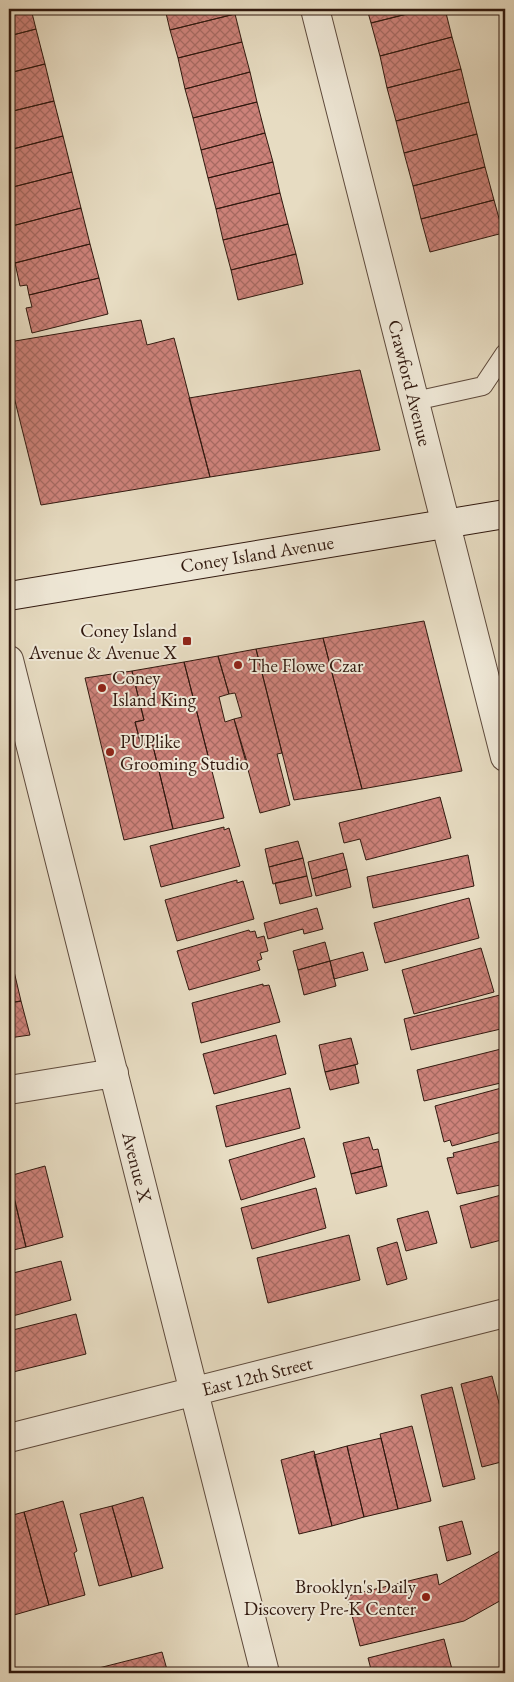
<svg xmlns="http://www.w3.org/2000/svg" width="514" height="1682" viewBox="0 0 514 1682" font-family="'EB Garamond',serif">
  <defs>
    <pattern id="building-cross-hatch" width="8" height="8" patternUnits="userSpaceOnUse" patternTransform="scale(1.25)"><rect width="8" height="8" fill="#cd827a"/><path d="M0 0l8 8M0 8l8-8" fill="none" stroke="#a76a62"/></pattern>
  </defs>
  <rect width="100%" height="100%" fill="#e7dcc2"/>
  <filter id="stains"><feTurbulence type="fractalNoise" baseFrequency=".004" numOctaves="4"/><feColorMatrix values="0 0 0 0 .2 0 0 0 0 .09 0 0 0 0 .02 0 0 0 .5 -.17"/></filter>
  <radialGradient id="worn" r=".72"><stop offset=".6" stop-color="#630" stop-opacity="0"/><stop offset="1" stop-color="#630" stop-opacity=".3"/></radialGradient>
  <path fill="url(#building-cross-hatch)" stroke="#31190f" d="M9,9H31L36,29L9,36Z
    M165,9H234L235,14L170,30Z
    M367,9H427L371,23Z
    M427,9H445L452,37L380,56L371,23Z
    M235,14L242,42L178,58L170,30Z
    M36,29L45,64L9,73V36Z
    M452,37L461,69L387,88L380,56Z
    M242,42L250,72L185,89L178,58Z
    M45,64L54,101L9,112V73Z
    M461,69L469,102L396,121L387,88Z
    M250,72L257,102L193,118L185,89Z
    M54,101L63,136L9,150V112Z
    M257,102L265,133L201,150L193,118Z
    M469,102L477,134L404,153L396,121Z
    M265,133L273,162L208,178L201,150Z
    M477,134L485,167L413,186L404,153Z
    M63,136L72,172L9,188V150Z
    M273,162L280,193L216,209L208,178Z
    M485,167L494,200L421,219L413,186Z
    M72,172L81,208L12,226L9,213V188Z
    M280,193L288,224L223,240L216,209Z
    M494,200L503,233L430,252L421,219Z
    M81,208L90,244L15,263L9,240V237L14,235L12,226Z
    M288,224L296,254L231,270L223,240Z
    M90,244L99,278L29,295L27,285L20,286L15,263Z
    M296,254L303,284L238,300L231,270Z
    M99,278L108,314L32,333L26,308L32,307L29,295Z
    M141,320L147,345L174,338L210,477L41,505L9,377V342Z
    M360,370L380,450L210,477L189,398Z
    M424,621L462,771L362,789L323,638Z
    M323,638L362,789L294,800L256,649Z
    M256,649L282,753L277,754L290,805L260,813L234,719L242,717L235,693L229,694L218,656Z
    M218,656L229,694L219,697L225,722L234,719L247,762L211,767L184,662Z
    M184,662L224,818L173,829L152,742L141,745L135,722L144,720L132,671Z
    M132,671L144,720L135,722L141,745L152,742L173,829L124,840L85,678Z
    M440,797L451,838L366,860L360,839L344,843L339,823Z
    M224,827V830L229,828L240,866L161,887L150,846Z
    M298,841L303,858L269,867L265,849Z
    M343,853L347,869L312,879L308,862Z
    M468,855L474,886L373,908L367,877Z
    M303,858L307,876L273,884L269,867Z
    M347,869L351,887L316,896L312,879Z
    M307,876L312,896L280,904L275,883Z
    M237,880V883L243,881L254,919L177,941L165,900Z
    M469,898L479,938L385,963L374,923Z
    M317,908L323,929L304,934L303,929L268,939L264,923Z
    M249,930L250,932L255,931L257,938L264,936L268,951L260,953L262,959L257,961L260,970L189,990L177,951Z
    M325,942L330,961L298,970L293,951Z
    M481,948L494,992L414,1014L402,970Z
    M363,952L368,970L334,979L330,961Z
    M330,961L336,986L304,995L298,970Z
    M13,967L21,1001L9,1003V968Z
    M263,984V986L269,985L280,1022L201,1043L192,1003Z
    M500,995L505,1015V1028L411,1050L404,1019Z
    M21,1001L30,1035L9,1038V1003Z
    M276,1035L286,1074L214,1094L203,1054Z
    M351,1038L358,1064L325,1072L319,1045Z
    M505,1048V1082L424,1101L417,1070Z
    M355,1065L359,1083L330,1090L325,1072Z
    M505,1087V1131L452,1146L450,1140L444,1142L435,1106Z
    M290,1088L300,1128L226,1147L216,1106Z
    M369,1137L373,1150L378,1149L382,1166L351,1174L343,1143Z
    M304,1138L315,1177L241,1200L229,1160Z
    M505,1140V1184L457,1194L447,1158L454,1157L453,1153Z
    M45,1166L63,1237L26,1247L9,1176Z
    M382,1166L387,1186L356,1194L351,1174Z
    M9,1178L26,1247L9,1251Z
    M316,1188L326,1228L252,1249L241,1208Z
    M505,1194V1239L471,1248L460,1206Z
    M428,1211L437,1243L406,1251L397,1219Z
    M349,1235L360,1280L268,1303L257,1258Z
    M397,1242L407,1279L387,1285L377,1248Z
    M61,1261L71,1300L9,1317V1274Z
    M76,1314L86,1354L9,1373V1331Z
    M492,1376L505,1426V1461L482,1467L461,1384Z
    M452,1387L475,1479L443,1487L421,1395Z
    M412,1426L431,1501L398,1509L380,1434Z
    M381,1438L398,1509L364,1517L347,1446Z
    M347,1446L364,1517L332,1526L314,1455Z
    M314,1451L332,1526L299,1534L281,1460Z
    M143,1497L163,1568L132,1577L112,1506Z
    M63,1501L77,1551L74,1553L85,1595L49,1605L24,1512Z
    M112,1506L132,1577L99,1586L80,1514Z
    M24,1512L49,1605L14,1615L9,1596V1516Z
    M462,1521L471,1554L447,1561L439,1527Z
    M505,1548V1598L464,1621L360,1646L347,1596L437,1574L439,1585Z
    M444,1639L453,1673H372L368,1658Z
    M162,1652L168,1673H79Z"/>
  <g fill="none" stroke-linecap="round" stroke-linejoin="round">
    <defs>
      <path id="lane" d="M415,401L483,386L505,353"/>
      <path id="street" d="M315,9L505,757
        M9,660L265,1673
        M9,1090L114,1073
        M9,1438L505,1313"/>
      <path id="secondary" d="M9,596L505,514"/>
    </defs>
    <use href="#lane" stroke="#5e4a3c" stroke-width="20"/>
    <use href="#street" stroke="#5e4a3c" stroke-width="30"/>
    <use href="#secondary" stroke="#31190f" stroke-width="30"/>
    <use href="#lane" stroke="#efe8d7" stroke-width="18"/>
    <use href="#street" stroke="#efe8d7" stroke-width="28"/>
    <use href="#secondary" stroke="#efe8d7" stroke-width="28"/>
  </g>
  <g fill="#8f2418" stroke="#efe8d7" stroke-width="2">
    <rect x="182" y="636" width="10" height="10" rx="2.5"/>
    <circle cx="238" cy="665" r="5"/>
    <circle cx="102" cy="688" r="5"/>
    <circle cx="110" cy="752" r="5"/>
    <circle cx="426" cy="1597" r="5"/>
  </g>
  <g text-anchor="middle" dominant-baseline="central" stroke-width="4" stroke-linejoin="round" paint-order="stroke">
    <g font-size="19" fill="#31190f" stroke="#efe8d7">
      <text transform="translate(410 383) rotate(76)">Crawford Avenue</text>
      <text transform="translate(257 554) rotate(-9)">Coney Island Avenue</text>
      <text transform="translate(137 1167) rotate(76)">Avenue X</text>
      <text transform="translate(257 1376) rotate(-14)">East 12th Street</text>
    </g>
    <g font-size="19" fill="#31190f" stroke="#efe8d7" text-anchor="start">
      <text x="177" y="630" text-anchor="end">Coney Island<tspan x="177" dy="22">Avenue &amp; Avenue X</tspan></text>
      <text x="248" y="665">The Flowe Czar</text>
      <text x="112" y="677">Coney<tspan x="112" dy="22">Island King</tspan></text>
      <text x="120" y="741">PUPlike<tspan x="120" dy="22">Grooming Studio</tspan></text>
      <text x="416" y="1586" text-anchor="end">Brooklyn's Daily<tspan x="416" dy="22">Discovery Pre-K Center</tspan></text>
    </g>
  </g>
  <rect width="514" height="1682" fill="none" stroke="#e7dcc2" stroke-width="30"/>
  <rect x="10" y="10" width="494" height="1662" fill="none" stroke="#31190f" stroke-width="2.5"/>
  <rect x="15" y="15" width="484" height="1652" fill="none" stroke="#31190f"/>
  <rect width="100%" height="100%" filter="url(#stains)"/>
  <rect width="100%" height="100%" fill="url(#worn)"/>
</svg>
